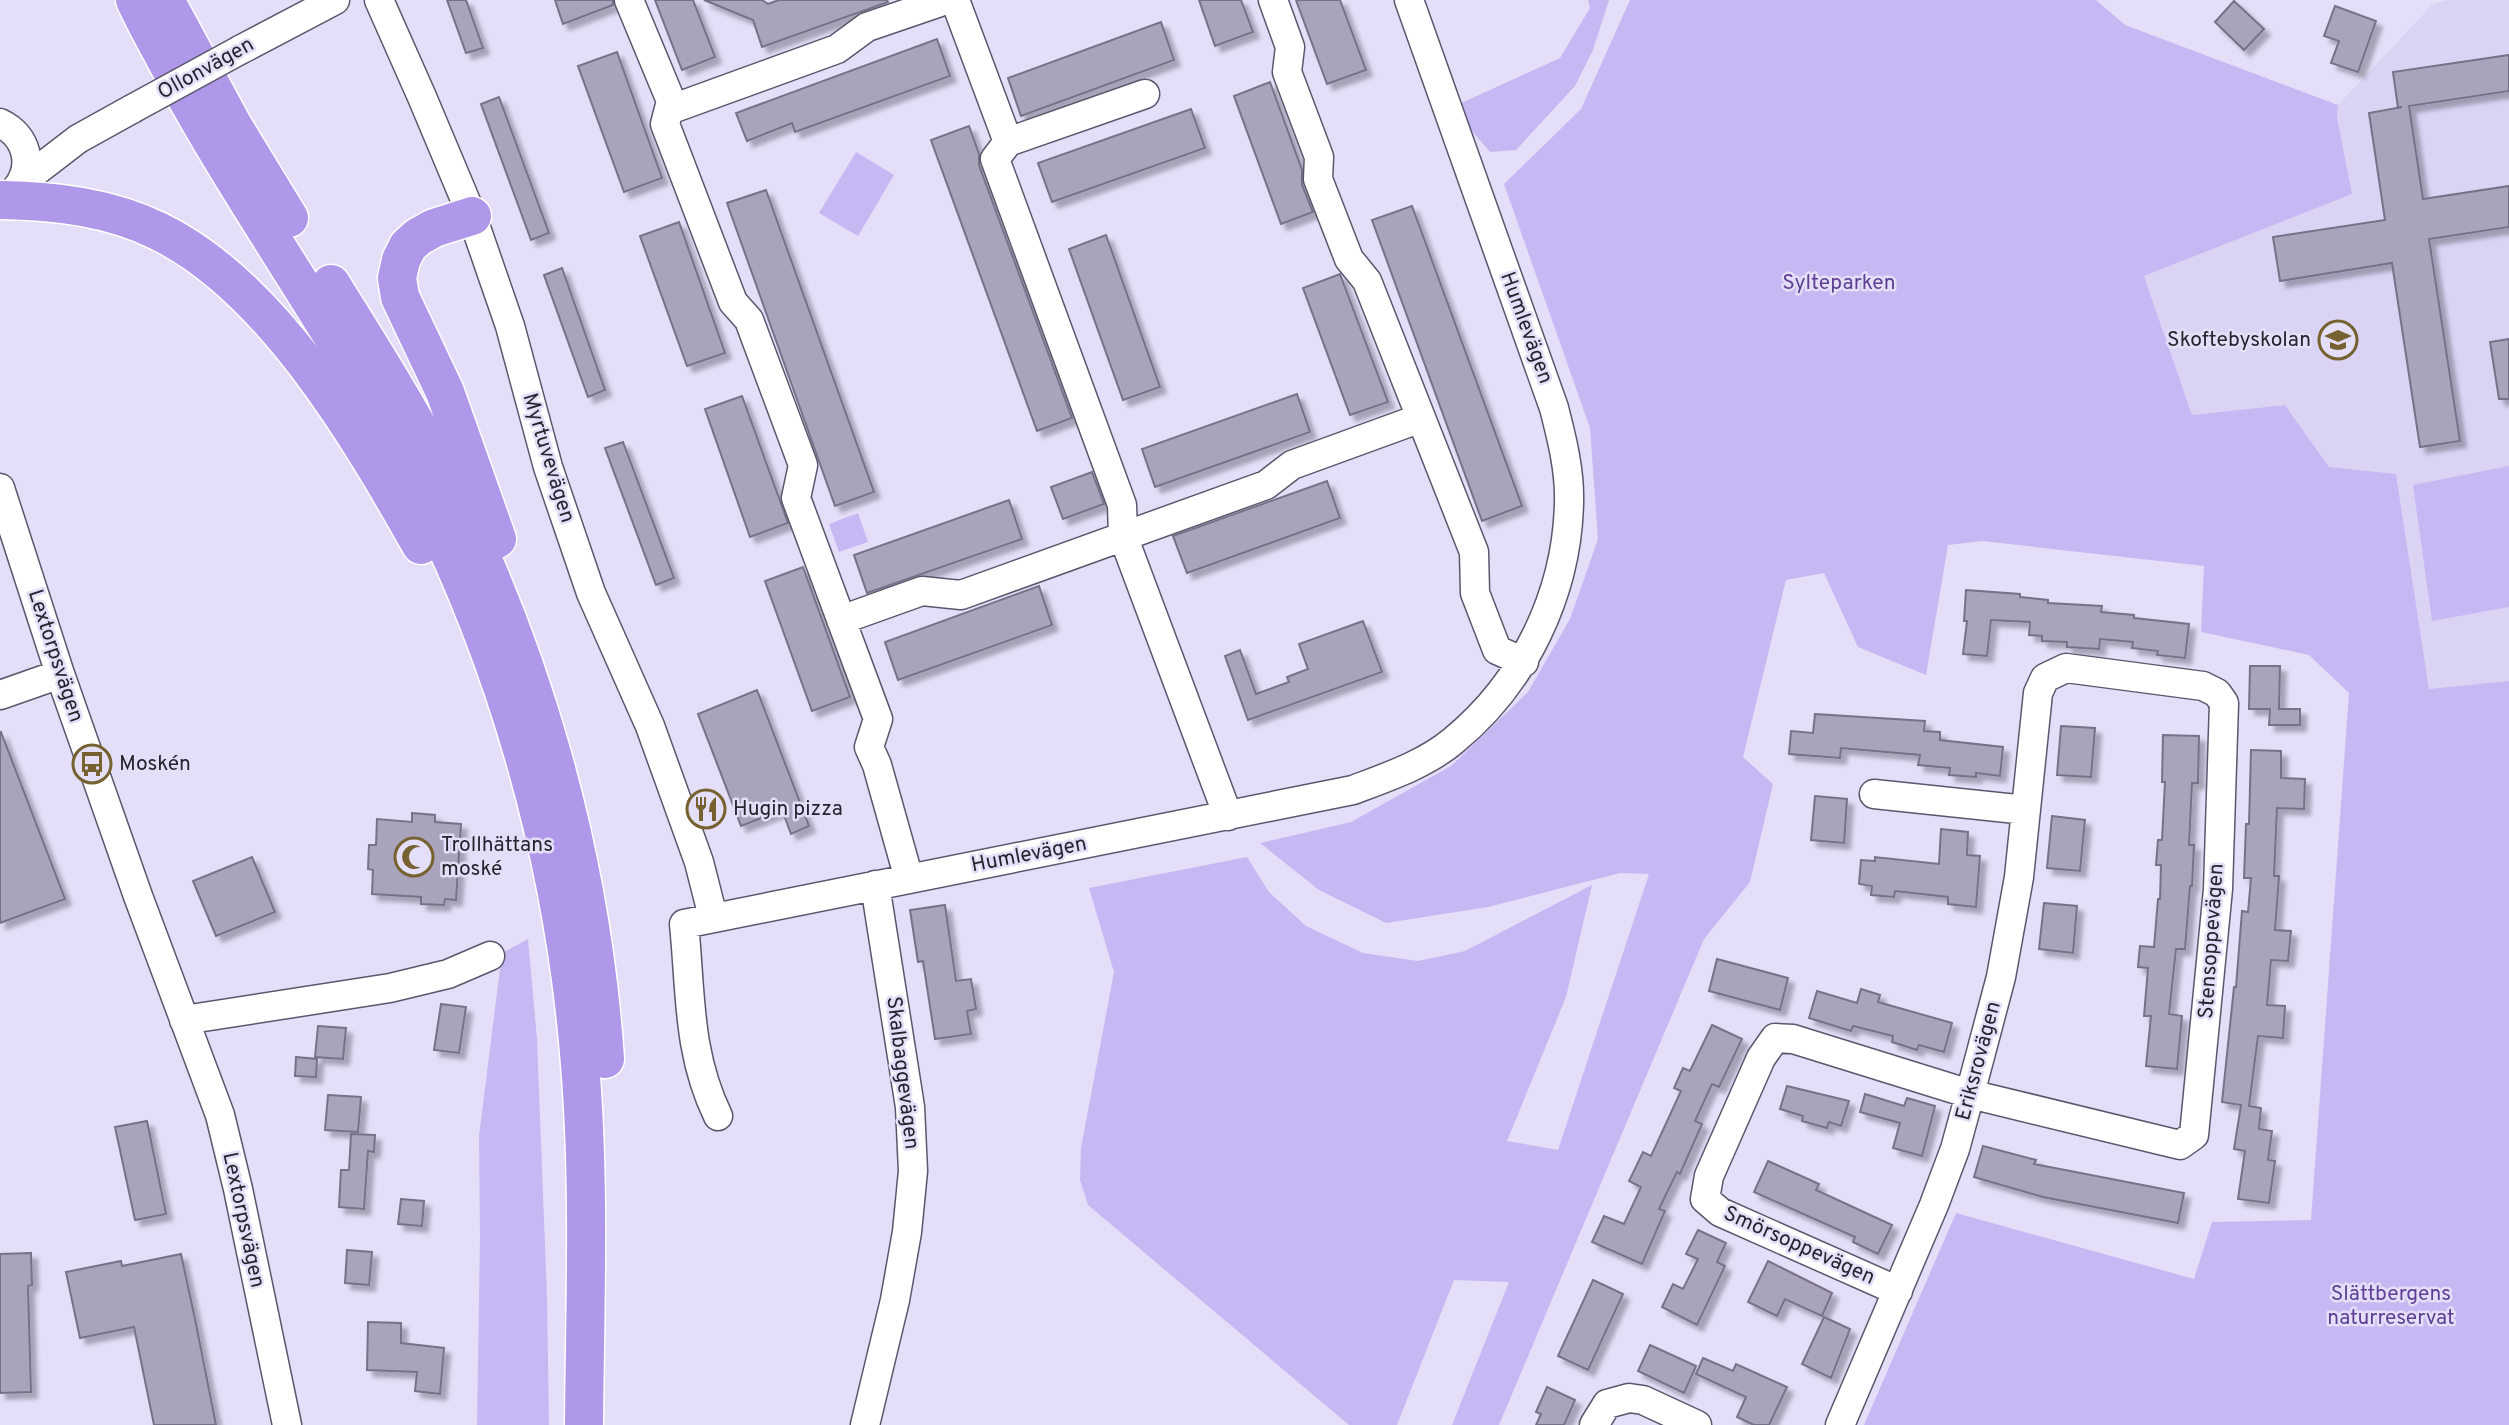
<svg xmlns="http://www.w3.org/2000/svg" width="2509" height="1425" viewBox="0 0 2509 1425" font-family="Overpass,sans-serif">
  <defs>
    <filter id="shadow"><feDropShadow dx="6" dy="6" stdDeviation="2" flood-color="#0004"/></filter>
  </defs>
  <rect width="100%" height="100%" fill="#e4def8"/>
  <path fill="#dbd3f4" d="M2448,0H2509V681L2429,689L2396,474L2329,467L2285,405L2192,415L2144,275L2352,194L2337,117L2338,105L2433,4Z"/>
  <path fill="#c7b8f3" d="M1588,0H1609L1593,50L1575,86L1516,150L1490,152L1465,123L1459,104L1560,58L1590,8Z
    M1630,0H2096L2125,25L2338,105L2337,117L2352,194L2144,276L2192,415L2285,405L2329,467L2396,474L2429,689L2509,681V1425H1864L1956,1213L2194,1279L2212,1222L2311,1220L2349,693L2309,655L2201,632L2204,566L1982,541L1948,545L1926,675L1858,647L1824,573L1786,580L1743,757L1773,784L1750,882L1704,939L1499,1425H1452L1509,1282L1454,1280L1397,1425H1349L1088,1205L1080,1180L1081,1148L1114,972L1089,888L1247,857L1269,892L1306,926L1363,953L1418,961L1465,951L1592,885L1566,997L1507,1141L1558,1150L1649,874L1620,873L1488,907L1386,923L1319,890L1260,843L1351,822L1451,766L1528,692L1570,619L1598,539L1590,428L1504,184L1581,109Z
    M856,152L894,175L858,236L819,213Z
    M2509,466V607L2432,621L2413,485Z
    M858,513L868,542L839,552L829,524Z
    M528,939L537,1039L547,1297L549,1425H477L480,1238L479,1136L502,953Z"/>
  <path fill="#a9a3bb" stroke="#787289" stroke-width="2" filter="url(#shadow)" d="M447,0H466L483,48L466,53Z
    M555,0H613V5L563,24Z
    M655,0H693L715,57L682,70Z
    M704,0H762L768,4L779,0H887L888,2L762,47L753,20Z
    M1199,0H1241L1253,32L1215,46Z
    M1296,0H1340L1366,70L1327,84Z
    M2234,1L2264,29L2244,50L2215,22Z
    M2335,6L2376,21L2358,72L2331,63L2339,41L2324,36Z
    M1161,22L1174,60L1021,116L1008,78Z
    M937,39L950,76L795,132L792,123L747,141L736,113Z
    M617,52L662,178L624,192L578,66Z
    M2509,55V91L2409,106L2423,199L2509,186V227L2429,239L2460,441L2420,447L2392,263L2280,281L2273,237L2385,220L2369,113L2402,107L2398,108L2393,72Z
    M1270,82L1302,170V185L1313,212L1281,224L1234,96Z
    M499,97L549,233L531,240L481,104Z
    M1191,109L1205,148L1052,202L1038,163Z
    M969,126L979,154V165L1072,418L1037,431L931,140Z
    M766,190L874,492L835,506L727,203Z
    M1412,206L1522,506L1482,521L1372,220Z
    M679,222L725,353L687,366L640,236Z
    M1106,235L1160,387L1123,400L1069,249Z
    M562,268L605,390L588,397L544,275Z
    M1340,274L1388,402L1350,415L1303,288Z
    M2509,339V399H2499L2490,342Z
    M1297,394L1310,432L1155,487L1142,449Z
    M742,396L788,523L750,537L705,409Z
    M623,442L674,578L656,585L605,448Z
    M1092,472L1104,504L1063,519L1051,487Z
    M1327,481L1340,518L1187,573L1173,536Z
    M1009,500L1022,539L867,593L854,555Z
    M803,567L850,697L812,711L765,581Z
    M1039,586L1052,625L898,680L885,642Z
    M1966,590L2020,594V597L2048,600V603L2102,606L2101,612L2134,615V618L2189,624L2185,658L2157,655L2158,651L2132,648L2133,642L2100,639L2099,649L2067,647V642L2042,641V636L2029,635L2030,622L1991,620L1987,656L1963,654L1967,621H1964Z
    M1363,621L1382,672L1248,720L1225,656L1240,650L1256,694L1289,682L1287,677L1308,669L1299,644Z
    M2250,666H2280L2279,709H2300V725H2269L2270,709H2249Z
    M757,690L809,826L791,834L782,810L741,826L698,714Z
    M1815,714L1925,721L1924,731L1940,732V740L2003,747L2000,776L1976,773V777L1949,775L1950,768L1918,765L1920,755L1841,748L1840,758L1789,754L1791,731L1813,733Z
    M2061,726L2095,728L2091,777L2057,775Z
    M1,732L65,899L0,923V733Z
    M2163,735L2199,736L2198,783H2192L2189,845H2194L2192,886H2190L2185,949H2176L2169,1014L2182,1016L2177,1069L2146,1066L2151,1016H2144L2148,968L2138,967L2140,946L2154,947L2158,899H2160L2161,865H2156L2158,840H2162L2165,782H2162Z
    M2251,750L2281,751V778L2305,779L2304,809L2277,808L2274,876H2279L2275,930L2291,931L2288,961L2271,960L2267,1005L2285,1006L2283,1038L2258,1036L2249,1106L2261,1108L2259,1129L2272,1131L2268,1160L2275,1161L2269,1203L2238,1199L2245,1151L2234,1149L2241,1105L2222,1102L2234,987H2236L2242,911L2248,912L2251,878H2244L2246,824H2249Z
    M1815,796L1847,799L1844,843L1811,840Z
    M412,813L435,815V822L461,824L456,900L445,899L444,905L421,904V897L372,894L373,870L368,869L369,845H376L377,819L412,822Z
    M2052,816L2085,820L2080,871L2047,868Z
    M1941,829L1968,832L1967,855L1980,856L1976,907L1948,904V897L1895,891L1894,897L1871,895L1872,886L1859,884L1861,860L1875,861V857L1939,864Z
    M252,857L275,912L216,936L193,881Z
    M2044,903L2077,906L2073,953L2039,949Z
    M945,905L956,981L971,979L976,1009L967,1011L971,1034L935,1039L923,961L918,962L910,910Z
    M1717,959L1788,978L1780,1010L1709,991Z
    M1861,989L1880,995L1878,1002L1952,1023L1944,1052L1919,1045L1917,1050L1892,1042L1893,1036L1853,1026L1851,1031L1809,1018L1817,991L1857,1003Z
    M441,1004L466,1007L459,1053L434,1050Z
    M1712,1025L1742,1039L1719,1087L1712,1084L1695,1121L1702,1124L1680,1174L1677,1172L1659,1209L1665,1211L1642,1264L1592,1242L1604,1216L1624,1224L1641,1187L1629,1181L1643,1152L1651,1156L1681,1091L1674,1088L1683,1068L1690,1071Z
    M318,1026L346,1028L343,1059L315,1057Z
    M296,1057L317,1059L316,1077L295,1076Z
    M1787,1086L1849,1101L1841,1126L1829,1122L1827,1128L1802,1121L1803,1116L1780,1109Z
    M1865,1094L1904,1106L1907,1098L1935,1106L1922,1156L1893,1148L1900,1123L1860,1112Z
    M328,1095L361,1097L358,1132L325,1130Z
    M147,1121L166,1214L135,1220L115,1127Z
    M351,1134L375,1135L374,1152L368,1151L364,1209L339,1207L341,1170H349Z
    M1983,1146L2036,1160L2034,1164L2184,1193L2178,1223L2043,1197L1974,1177Z
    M1768,1161L1819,1184L1816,1190L1892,1225L1878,1254L1853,1242L1855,1237L1754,1192Z
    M401,1199L424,1201L422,1226L398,1224Z
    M1698,1230L1726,1243L1717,1262L1725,1266L1697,1325L1662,1307L1673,1284L1683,1289L1698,1259L1686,1254Z
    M347,1250L372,1252L369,1285L345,1283Z
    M31,1253L32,1285L28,1286L31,1392L0,1393V1254Z
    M181,1254L195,1319L216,1425H154L134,1327L80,1338L66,1272L121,1261L122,1266Z
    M1768,1261L1832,1293L1822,1316L1785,1299L1777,1316L1748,1302Z
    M1593,1280L1623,1294L1588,1370L1558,1356Z
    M1824,1317L1850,1329L1831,1378L1802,1364Z
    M368,1322L401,1323V1343L444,1348L440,1394L415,1391L417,1372L367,1370Z
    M1650,1345L1696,1366L1684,1393L1638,1371Z
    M1703,1358L1733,1371L1736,1364L1787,1387L1769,1425H1754L1737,1417L1746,1397L1696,1374Z
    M1547,1387L1575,1400L1564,1425H1536L1541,1414L1536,1412Z"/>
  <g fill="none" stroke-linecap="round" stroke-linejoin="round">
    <defs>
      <path id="minor" d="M379,0L422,97L472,216L510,326L548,467L591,593L650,726L699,862L713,917
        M629,0L671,101L665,124L733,302L749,320L803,465L796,498L878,719L869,747L877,765L909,879
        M955,0L1008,142L995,159L1122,505L1123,536L1228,816
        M1273,0L1290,47L1287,72L1319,157L1318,179L1349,259L1367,281L1474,552L1475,593L1497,650L1524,662
        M240,50L335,0
        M669,110L837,49L867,27L946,0
        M0,123C27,136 35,166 16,189
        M1008,142L1145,94
        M22,182L78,139L132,109
        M0,488L60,674L138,896L220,1115L238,1189L287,1425
        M841,620L922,591L961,595L1266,485L1292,465L1421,418
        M0,695L60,674
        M1874,794L2026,810
        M184,1020L390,988L448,974L490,956
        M718,1116C687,1052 691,992 684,924L1353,790C1387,777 1424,765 1453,741C1524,683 1567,594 1569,503C1570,471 1562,439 1554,408L1409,0
        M865,1425L895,1300L907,1232L913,1171L910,1107L875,885
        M1594,1425L1607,1404L1629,1398L1643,1400L1697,1425
        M1840,1425L1934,1205L1955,1149L1970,1094L2001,977L2019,877L2038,693L2045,678L2066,668L2203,686L2217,693L2224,703L2218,889L2194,1135L2180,1145L1970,1094L1793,1039L1775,1038L1761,1058L1709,1176L1705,1199L1720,1212L1898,1291"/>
      <path id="highway" d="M135,0C147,26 161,50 174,75C248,212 342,338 413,477C507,659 564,860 580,1064C590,1184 585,1305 584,1425
        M165,0L233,126L289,218
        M2,200C55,201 109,207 158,231C272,286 360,437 421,545
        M472,216L434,228L418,237L408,246L401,260L397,278L400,297L445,392L497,539
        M331,284C367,342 404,400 436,461C532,646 591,852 605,1059"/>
    </defs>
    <use href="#minor" stroke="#5c566c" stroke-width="31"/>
    <use href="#highway" stroke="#fff" stroke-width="41"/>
    <use href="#minor" stroke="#fff" stroke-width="28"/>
    <use href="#highway" stroke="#af97e9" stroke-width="38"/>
    <defs>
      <path id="minor-bridge" d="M132,109L240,50"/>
    </defs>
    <use href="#minor-bridge" stroke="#5c566c" stroke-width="31" stroke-linecap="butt"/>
    <use href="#minor-bridge" stroke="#fff" stroke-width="28"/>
  </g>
  <defs>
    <symbol id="school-ring" viewBox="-11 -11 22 22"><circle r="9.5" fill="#e4def8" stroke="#766130" stroke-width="1.5"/><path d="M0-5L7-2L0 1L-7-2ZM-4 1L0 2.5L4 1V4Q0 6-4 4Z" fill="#766130"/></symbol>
    <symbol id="bus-ring" viewBox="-11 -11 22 22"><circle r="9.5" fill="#e4def8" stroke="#766130" stroke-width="1.5"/><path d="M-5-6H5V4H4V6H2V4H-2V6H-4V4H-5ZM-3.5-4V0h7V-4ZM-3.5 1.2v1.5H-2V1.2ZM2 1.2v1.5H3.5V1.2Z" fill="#766130"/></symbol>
    <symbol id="restaurant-ring" viewBox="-11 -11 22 22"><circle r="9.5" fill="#e4def8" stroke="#766130" stroke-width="1.5"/><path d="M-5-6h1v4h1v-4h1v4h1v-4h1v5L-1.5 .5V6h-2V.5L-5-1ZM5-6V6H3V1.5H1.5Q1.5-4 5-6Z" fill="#766130"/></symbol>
    <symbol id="mosque-ring" viewBox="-11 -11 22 22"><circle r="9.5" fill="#e4def8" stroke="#766130" stroke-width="1.5"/><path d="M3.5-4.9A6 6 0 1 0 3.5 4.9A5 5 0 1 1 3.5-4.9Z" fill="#766130"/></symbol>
  </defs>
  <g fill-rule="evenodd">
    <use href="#school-ring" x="2316" y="318" width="44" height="44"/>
    <use href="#bus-ring" x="70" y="742" width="44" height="44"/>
    <use href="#restaurant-ring" x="684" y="787" width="44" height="44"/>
    <use href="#mosque-ring" x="392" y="835" width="44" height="44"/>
  </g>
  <g text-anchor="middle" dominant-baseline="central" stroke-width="5" stroke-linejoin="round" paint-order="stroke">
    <g font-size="21" fill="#26242d" stroke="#e4def8">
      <text transform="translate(206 69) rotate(-29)">Ollonvägen</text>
      <text transform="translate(1526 328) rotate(70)">Humlevägen</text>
      <text transform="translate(548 458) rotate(73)">Myrtuvevägen</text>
      <text transform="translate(55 656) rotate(72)">Lextorpsvägen</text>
      <text transform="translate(1029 855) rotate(-11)">Humlevägen</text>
      <text transform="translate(2212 941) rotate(-86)">Stensoppevägen</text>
      <text transform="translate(1979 1061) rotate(-75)">Eriksrovägen</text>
      <text transform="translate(902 1073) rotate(83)">Skalbaggevägen</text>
      <text transform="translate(243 1220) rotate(78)">Lextorpsvägen</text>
      <text transform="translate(1799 1246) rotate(24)">Smörsoppevägen</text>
    </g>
    <g font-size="21" fill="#5e3f95" stroke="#e4def8">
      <text x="1839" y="283">Sylteparken</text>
      <text x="2391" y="1294">Slättbergens<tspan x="2391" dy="24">naturreservat</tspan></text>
    </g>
    <g font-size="21" fill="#26242d" stroke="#e4def8" text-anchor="start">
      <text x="2311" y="340" text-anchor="end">Skoftebyskolan</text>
      <text x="119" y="764">Moskén</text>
      <text x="733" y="809">Hugin pizza</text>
      <text x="441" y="845">Trollhättans<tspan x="441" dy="24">moské</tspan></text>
    </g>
  </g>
</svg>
